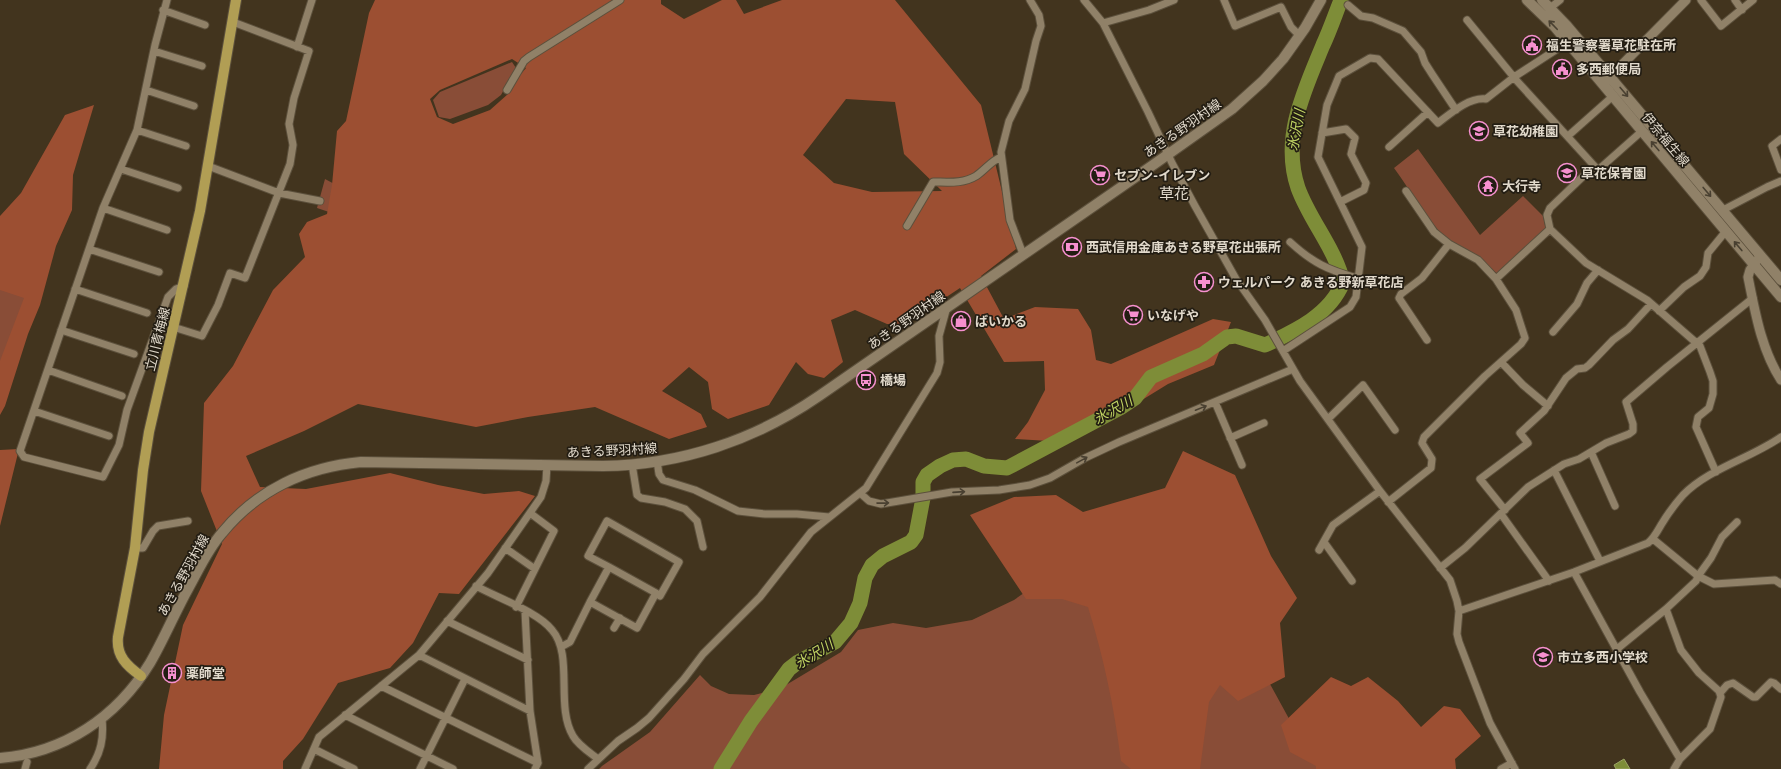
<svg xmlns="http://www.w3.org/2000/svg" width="1781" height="769" viewBox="0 0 1781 769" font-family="Quicksand,'Noto Sans JP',sans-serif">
  <rect width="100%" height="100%" fill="#42341e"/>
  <path fill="#894d37" d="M512,62L516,68L501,95L488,105L450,119L439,117L433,100L440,92Z
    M1418,149L1480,235L1523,196L1543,216L1546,230L1497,274C1482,256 1461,252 1445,237C1425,218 1411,191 1394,168Z
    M325,179L340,187L332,213L317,208Z
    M0,284L29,297L0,390Z
    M1073,569L1177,704L1259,664L1293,726L1334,769H599L602,766L650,732L700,675L711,686L729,694L754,695L781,688L841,652L858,630L893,623L926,628L972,620L1014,600L1051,574Z"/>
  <path fill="#9c4f32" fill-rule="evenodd" d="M375,0H661V4L684,19L722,0H736L744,14L782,0H895L981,105L1016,249L981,276L1004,319L1035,307L1078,309L1091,330L1096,360L1111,364L1213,319L1231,322L1214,365L1168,384L1129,408L1049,441L1015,439L1028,422L1045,390L1044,361L1004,362L960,288L904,325L887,324L855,310L831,320L843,362L824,378L808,374L796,362L769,405L728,419L712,409L708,382L689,367L662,391L701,414L707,427L669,439L595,407L528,417L476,427L358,404L304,431L246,456L260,487L306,489L390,473L438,485L484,494L519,491L535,496L459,594L439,593L413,643L390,668L338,683L303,739L283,761V769H159L164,715L183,625L222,544L201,491L204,403L233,366L273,290L305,257L299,234L307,222L327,214L332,185L337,131L346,121L369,13ZM512,59L526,68L515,81L508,94L490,110L453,124L437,117L430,99L440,90ZM846,99L895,102L904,154L942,191L872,192L834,183L803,155Z
    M94,105L73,175L72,210L56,246L40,305L28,334L5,406L0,415V361L24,298L0,290V216L21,193L65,115Z
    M19,449L0,526V450Z
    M1183,451L1235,475L1271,556L1297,598L1280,623L1285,677L1238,701L1220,685L1209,702L1200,769H1131L1121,761C1114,706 1104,659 1088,607L1062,599H1026L970,515L1014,497L1056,495L1083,512L1165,488Z
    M1331,677L1351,686L1368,677L1398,701L1421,727L1444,706L1460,709L1481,736L1455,759L1456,769H1316V766L1290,752L1281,725Z"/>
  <path fill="#7e8d38" stroke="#9ca464" d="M1624,759L1630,769H1616L1614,765Z"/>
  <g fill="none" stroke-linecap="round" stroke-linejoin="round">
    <path stroke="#7e8d38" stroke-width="15" d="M721,769L751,721L789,669L798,662L835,642L851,623L860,603L865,578L872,565L883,556L911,542L916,535L923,498V482L927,475L940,466L953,460L966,459L984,466L1007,468L1120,408L1135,398L1151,377L1203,354L1227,337L1236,336L1265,345C1295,331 1330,315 1343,282C1335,248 1310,221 1298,188C1281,138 1304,91 1323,45C1330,30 1335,15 1341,0"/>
    <defs>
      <path id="minor" d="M167,0L155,45L137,130L103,208L20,451L24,457L103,477L119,445L127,410L168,297L176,289L184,286
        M1084,0L1103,23L1148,112L1172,163L1195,206L1236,279L1265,320L1300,381L1380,491L1450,580L1457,601L1459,611L1457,634L1459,642L1490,723L1515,769
        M1224,0L1235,26L1281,7L1291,27L1300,36
        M1701,0L1721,26L1753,0
        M1735,0L1742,10
        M1348,5L1361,16L1373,18L1403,31L1421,52L1425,63L1432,74L1456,110
        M1550,8L1560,0
        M163,10L205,25
        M1467,20L1517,81L1598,170L1642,131
        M1103,23L1149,10L1174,0
        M297,47L312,0
        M154,51L202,66
        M146,90L194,106
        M507,90L524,61L529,57L620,0
        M137,130L186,146
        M1322,133L1346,129L1355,138L1351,154L1366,183L1364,190L1340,202
        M1568,136L1613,96
        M1781,139L1772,146L1781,170
        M1389,147L1428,112
        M208,166L279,193L320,201
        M121,169L178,188
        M1406,191L1434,232L1449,244
        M103,208L167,230
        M1723,210L1767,187L1781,181
        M907,226L933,182C948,182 963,184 976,176C985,170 991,161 1001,157
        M1550,229L1547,215L1550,208L1594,166
        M1290,242C1313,263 1328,270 1357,278
        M89,249L159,272
        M1023,254L1010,220L1001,152L1009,121L1025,89L1036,41L1041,26L1039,15L1030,0
        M75,289L147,313
        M1659,311L1684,287L1700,276L1706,267L1708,253L1726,231
        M173,327L202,336L218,305L230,273L245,278L290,164L293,145L289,124L294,98L309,51L233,22
        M61,330L134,354
        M1553,332L1577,304L1587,283L1598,270
        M1427,340L1399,298L1401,294L1422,278L1449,244L1478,260L1496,279
        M1283,351L1350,307L1356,297L1362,247L1318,157L1327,105L1339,76L1370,58L1378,59L1438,123C1451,113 1469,97 1486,99L1514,77L1568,42
        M1501,362L1523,385L1548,406
        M48,370L122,396
        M1215,402L1242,465
        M34,411L109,436
        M1328,419L1363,385L1395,430
        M1230,438L1264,423
        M1591,452L1615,506
        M657,461L659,474L663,480L695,490L738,511L765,514H797L829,517
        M632,464L637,495L641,498L665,502L685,509L697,521L703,547
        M1554,470L1600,561
        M860,493L869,501L881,504L952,492L999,490L1030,485L1050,478L1085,458L1119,442L1293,369
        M1388,502L1431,468L1432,459L1422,443L1424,437L1485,376L1521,344L1525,338L1516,310L1496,279L1550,229L1586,263L1647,300L1700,346L1710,372L1713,381V394L1709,408L1698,417L1696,427L1716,472
        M1505,510L1480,479L1528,443L1520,433L1544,411L1566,378L1577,369L1585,368L1589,365L1613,340L1628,329L1651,304
        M1501,514L1549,581
        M607,521L679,562L660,596L656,593L637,628L590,602L609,567L588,556Z
        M1737,522L1722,537L1711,558L1698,576L1714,584L1775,580L1781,584
        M1653,539L1698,576L1696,581L1666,609L1681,650L1699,673L1719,691L1721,697L1710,729L1680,759
        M1324,542L1352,581
        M135,548H143L153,531L158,526L188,521
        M505,548L535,569
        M1319,550L1333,525L1380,491
        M609,567L656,593
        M1440,568L1465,548L1528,487L1564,464L1579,459L1606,443L1629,434L1633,431V424L1626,402L1667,367L1753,298
        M1574,572L1640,692L1680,759L1674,769
        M476,586C498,598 538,612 552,630C574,655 555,706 573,736C578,745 589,752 598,759
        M516,607L554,531L530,513
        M525,611L530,711L538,763L535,769
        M1459,611L1574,572L1648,543C1654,538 1657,532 1661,525C1667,515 1675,504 1683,495C1708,469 1751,458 1781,437
        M447,621L528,660
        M614,628L620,618
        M561,647L570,642L590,602
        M1617,649L1666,609
        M419,655L530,711
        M381,686L538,763
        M1720,693L1727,685L1733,683L1753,697H1756L1771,682L1774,683L1781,689
        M345,715L453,769
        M314,749L354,769
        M25,769L27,762
        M90,769C101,753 104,738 102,719
        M305,769L319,737L419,655L488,573L541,497L546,481L547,465
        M420,769L465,679
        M588,769L618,741L637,728L649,718L684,679L703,654L760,597L811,532L866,488L937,373L940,362L939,336L947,307
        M1501,769L1512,763"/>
      <path id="tertiary" d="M1605,82L1686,0
        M1757,260L1750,270L1748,277C1755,311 1761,349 1781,380"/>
      <path id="secondary" d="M1527,0L1555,27L1781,297
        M1542,0L1567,26L1781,280
        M0,758C64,753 117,717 150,663C164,639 175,612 189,587C199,569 208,549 222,533C257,490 306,467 361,462L603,466C681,465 755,440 819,396L1153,165L1232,109L1263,81L1283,59L1305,28L1321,0"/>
      <path id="primary" d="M141,676C127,666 116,656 118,637L135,548L143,470L149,432L200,211L236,0"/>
    </defs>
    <use href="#minor" stroke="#5c503c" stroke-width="9"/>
    <use href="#tertiary" stroke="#5c503c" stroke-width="11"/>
    <use href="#secondary" stroke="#5c503c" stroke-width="12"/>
    <use href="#primary" stroke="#5c503c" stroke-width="12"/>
    <use href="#minor" stroke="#908168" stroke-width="7"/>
    <use href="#tertiary" stroke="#908168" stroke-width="9"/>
    <use href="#secondary" stroke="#908168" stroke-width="10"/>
    <use href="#primary" stroke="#b19e54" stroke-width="10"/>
  </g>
  <defs><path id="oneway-shaft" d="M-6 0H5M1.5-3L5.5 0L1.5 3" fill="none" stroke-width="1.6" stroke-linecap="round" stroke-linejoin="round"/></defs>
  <g stroke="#494031">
    <use href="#oneway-shaft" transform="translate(1553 25) rotate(-134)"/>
    <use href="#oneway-shaft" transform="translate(1624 92) rotate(50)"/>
    <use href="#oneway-shaft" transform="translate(1655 146) rotate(-130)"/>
    <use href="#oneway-shaft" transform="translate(1707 192) rotate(50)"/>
    <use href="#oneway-shaft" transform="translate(1738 246) rotate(-130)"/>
    <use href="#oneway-shaft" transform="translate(1201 408) rotate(-22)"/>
    <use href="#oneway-shaft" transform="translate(1082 460) rotate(-29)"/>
    <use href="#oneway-shaft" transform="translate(959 492) rotate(-4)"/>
    <use href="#oneway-shaft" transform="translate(883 503) rotate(-1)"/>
  </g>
  <defs>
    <symbol id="civic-ring" viewBox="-11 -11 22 22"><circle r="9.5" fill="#231d13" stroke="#f690cf" stroke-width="1.5"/><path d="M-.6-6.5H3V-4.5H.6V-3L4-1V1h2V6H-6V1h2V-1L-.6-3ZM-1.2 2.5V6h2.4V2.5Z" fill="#f690cf"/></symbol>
    <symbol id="school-ring" viewBox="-11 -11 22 22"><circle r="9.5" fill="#231d13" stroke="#f690cf" stroke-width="1.5"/><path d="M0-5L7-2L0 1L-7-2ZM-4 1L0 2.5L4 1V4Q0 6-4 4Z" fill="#f690cf"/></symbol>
    <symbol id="supermarket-ring" viewBox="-11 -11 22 22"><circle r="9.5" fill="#231d13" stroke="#f690cf" stroke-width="1.5"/><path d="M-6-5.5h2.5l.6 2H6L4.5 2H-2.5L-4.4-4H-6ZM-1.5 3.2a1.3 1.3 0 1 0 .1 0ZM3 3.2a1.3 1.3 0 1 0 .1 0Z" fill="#f690cf"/></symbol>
    <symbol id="temple-ring" viewBox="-11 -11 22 22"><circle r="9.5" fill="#231d13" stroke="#f690cf" stroke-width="1.5"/><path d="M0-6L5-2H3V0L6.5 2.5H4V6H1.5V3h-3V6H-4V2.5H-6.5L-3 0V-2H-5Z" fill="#f690cf"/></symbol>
    <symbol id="bank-ring" viewBox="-11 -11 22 22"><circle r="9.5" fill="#231d13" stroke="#f690cf" stroke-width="1.5"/><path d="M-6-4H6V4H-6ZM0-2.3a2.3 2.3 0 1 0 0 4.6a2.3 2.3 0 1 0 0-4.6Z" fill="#f690cf"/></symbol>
    <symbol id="pharmacy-ring" viewBox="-11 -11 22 22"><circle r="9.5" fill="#231d13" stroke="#f690cf" stroke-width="1.5"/><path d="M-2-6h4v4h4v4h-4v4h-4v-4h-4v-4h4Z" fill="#f690cf"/></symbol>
    <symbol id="shop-ring" viewBox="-11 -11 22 22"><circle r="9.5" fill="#231d13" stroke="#f690cf" stroke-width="1.5"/><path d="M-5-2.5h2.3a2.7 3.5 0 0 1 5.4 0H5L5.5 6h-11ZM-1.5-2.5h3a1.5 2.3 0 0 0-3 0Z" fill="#f690cf"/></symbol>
    <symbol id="bus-ring" viewBox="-11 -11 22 22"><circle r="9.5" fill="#231d13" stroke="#f690cf" stroke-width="1.5"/><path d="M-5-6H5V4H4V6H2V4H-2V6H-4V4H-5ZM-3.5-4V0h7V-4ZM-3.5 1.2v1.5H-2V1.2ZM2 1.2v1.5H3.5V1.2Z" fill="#f690cf"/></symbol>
    <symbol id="building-ring" viewBox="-11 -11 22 22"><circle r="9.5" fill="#231d13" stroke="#f690cf" stroke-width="1.5"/><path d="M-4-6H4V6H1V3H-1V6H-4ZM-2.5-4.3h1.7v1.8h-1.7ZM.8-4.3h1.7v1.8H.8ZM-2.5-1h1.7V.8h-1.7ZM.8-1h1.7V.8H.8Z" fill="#f690cf"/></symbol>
  </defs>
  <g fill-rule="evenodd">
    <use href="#civic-ring" x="1521" y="34" width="22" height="22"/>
    <use href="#civic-ring" x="1551" y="58" width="22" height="22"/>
    <use href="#school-ring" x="1468" y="120" width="22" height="22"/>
    <use href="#school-ring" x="1556" y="162" width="22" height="22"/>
    <use href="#supermarket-ring" x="1089" y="164" width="22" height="22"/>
    <use href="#temple-ring" x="1477" y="175" width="22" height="22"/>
    <use href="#bank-ring" x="1061" y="236" width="22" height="22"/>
    <use href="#pharmacy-ring" x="1193" y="271" width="22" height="22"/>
    <use href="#supermarket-ring" x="1122" y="304" width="22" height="22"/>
    <use href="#shop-ring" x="950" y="310" width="22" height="22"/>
    <use href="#bus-ring" x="855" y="369" width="22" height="22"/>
    <use href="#school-ring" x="1532" y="646" width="22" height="22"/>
    <use href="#building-ring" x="161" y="662" width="22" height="22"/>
  </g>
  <g text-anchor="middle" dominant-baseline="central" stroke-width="3.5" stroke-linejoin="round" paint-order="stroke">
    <g font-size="13" font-weight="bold" fill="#e1d9cb" stroke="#231d13" text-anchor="start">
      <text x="1546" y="45">福生警察署草花駐在所</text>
      <text x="1576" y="69">多西郵便局</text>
      <text x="1493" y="131">草花幼稚園</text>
      <text x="1581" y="173">草花保育園</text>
      <text x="1114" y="175">セブン-イレブン</text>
      <text x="1502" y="186">大行寺</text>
      <text x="1086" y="247">西武信用金庫あきる野草花出張所</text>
      <text x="1218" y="282">ウェルパーク あきる野新草花店</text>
      <text x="1147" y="315">いなげや</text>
      <text x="975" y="321">ばいかる</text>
      <text x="880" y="380">橋場</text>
      <text x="1557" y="657">市立多西小学校</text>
      <text x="186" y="673">薬師堂</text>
    </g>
    <g font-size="13" fill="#e1d9cb" stroke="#231d13">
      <text transform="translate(1182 128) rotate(-35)">あきる野羽村線</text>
      <text transform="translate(1666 139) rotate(50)">伊奈福生線</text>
      <text transform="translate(906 320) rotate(-35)">あきる野羽村線</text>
      <text transform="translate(157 339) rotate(-76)">立川青梅線</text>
      <text transform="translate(612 450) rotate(-3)">あきる野羽村線</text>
      <text transform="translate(183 575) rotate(-61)">あきる野羽村線</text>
    </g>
    <g font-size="14" font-style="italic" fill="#c2d564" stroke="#231d13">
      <text transform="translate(1296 130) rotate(-80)">氷沢川</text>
      <text transform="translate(1113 410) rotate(-30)">氷沢川</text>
      <text transform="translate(814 654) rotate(-32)">氷沢川</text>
    </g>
    <g font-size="15" fill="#e1d9cb" stroke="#231d13">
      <text x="1174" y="193">草花</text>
    </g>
  </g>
</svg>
